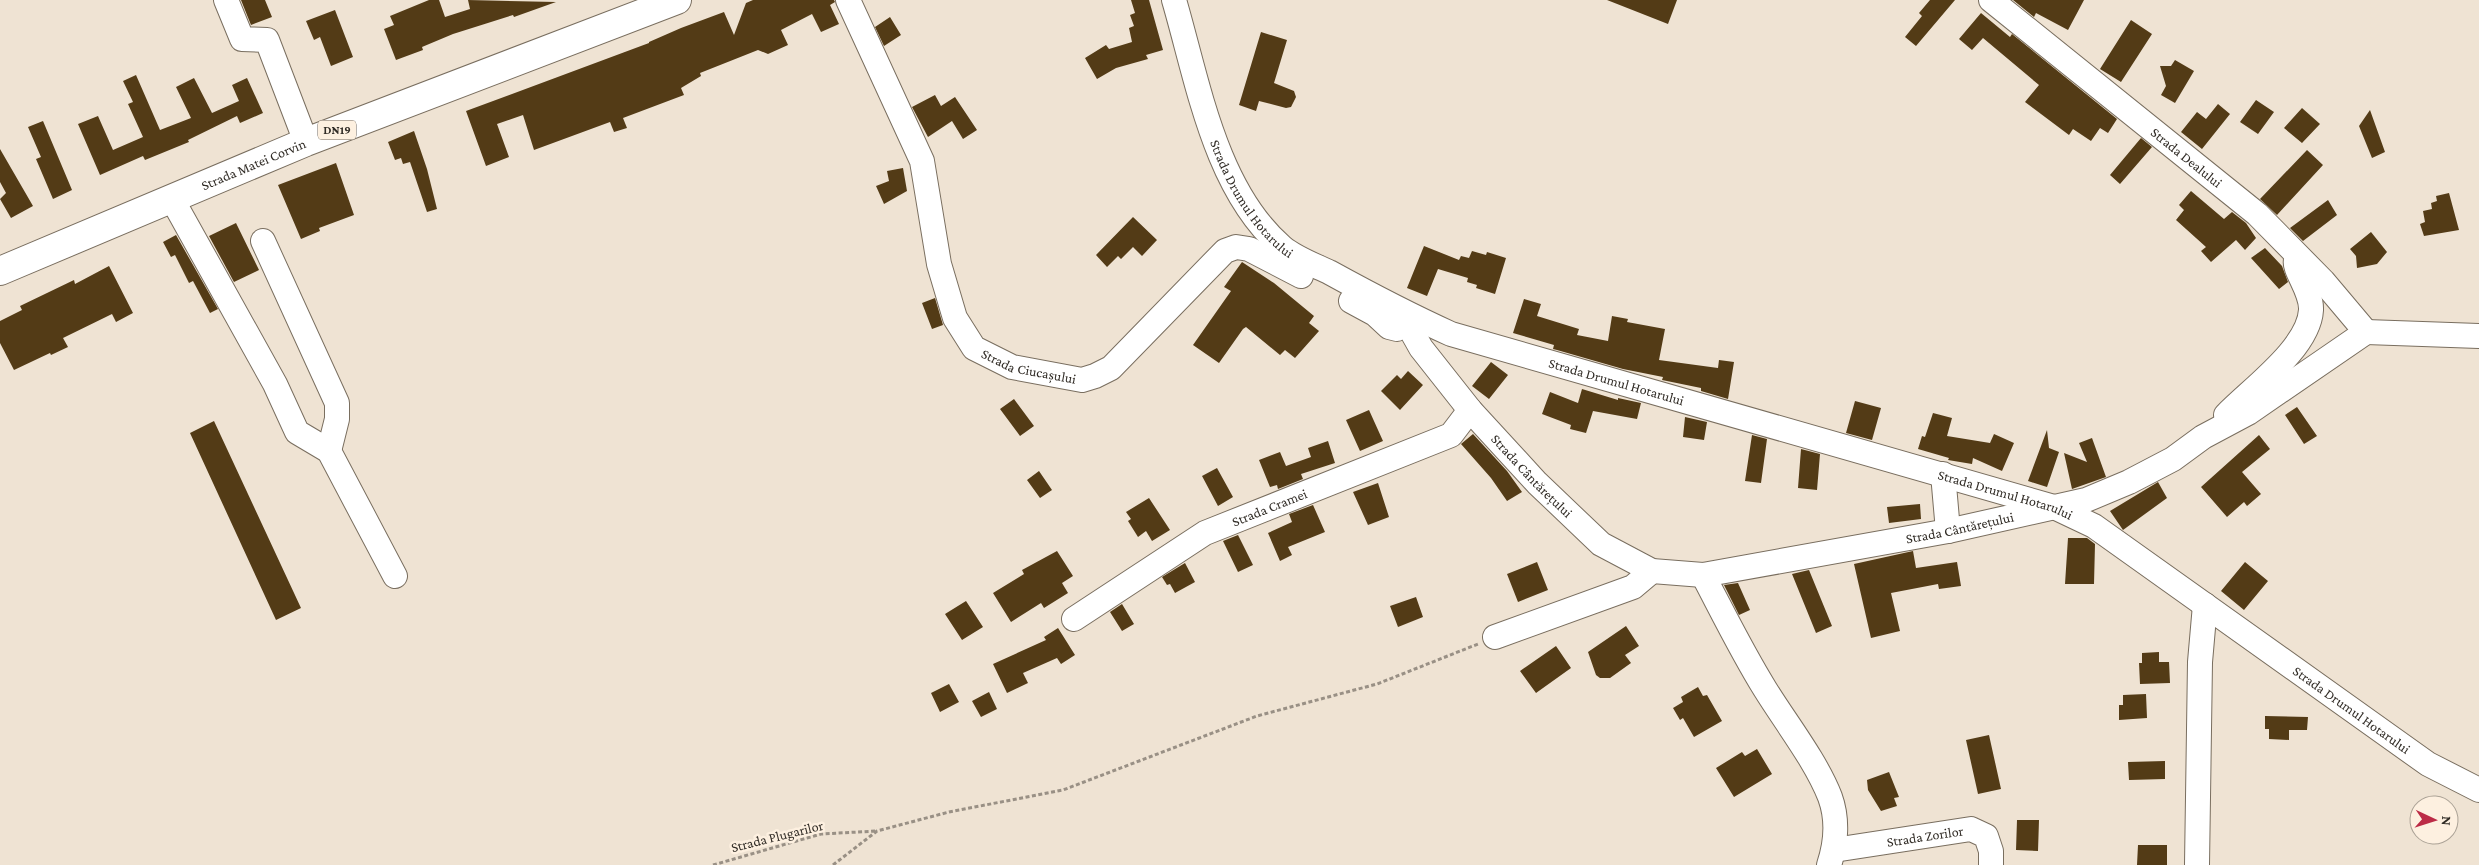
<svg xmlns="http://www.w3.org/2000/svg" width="2479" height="865" viewBox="0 0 2479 865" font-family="'Crimson Pro',serif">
  <rect width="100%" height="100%" fill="#efe3d3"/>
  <path fill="#533b16" d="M241,0H265L272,17L251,25Z
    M429,0H439L445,17L470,9L468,0L556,2L514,17L513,15L453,34L422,47L423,50L396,60L384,29L394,25L390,16Z
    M753,0H834L835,2L830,5L839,24L821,32L812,14L781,30L788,45L768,54L758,50L700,73L701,76L681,88L684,95L623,118L627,128L614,132L610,122L534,150L523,115L497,124L509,157L486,166L466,111L649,43V42L681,28L724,12L734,35L746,3Z
    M1131,0H1149L1163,50L1146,55L1148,59L1116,68L1097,79L1085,58L1106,45L1109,49L1132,42L1129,28L1134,26L1130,15L1135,13Z
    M1607,0H1677L1668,24Z
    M1930,0H1955L1916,46L1905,37L1922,16L1919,13Z
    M2013,0H2084L2068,30L2036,13L2034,17Z
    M335,10L353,57L331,66L320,37L314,40L306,21Z
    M1981,13L2010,37L2012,34L2117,119L2108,133L2100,128L2091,141L2073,129L2069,135L2025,102L2039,85L1983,38L1972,50L1959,39Z
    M890,17L901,35L884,46L875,27Z
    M2131,20L2152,34L2121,82L2100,69Z
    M1261,32L1287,40L1274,83L1294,91L1296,97L1291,107L1286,108L1259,101L1256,111L1239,105Z
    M2175,60L2194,71L2175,103L2161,95L2166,86L2160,66H2171Z
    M136,75L160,130L191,118L176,87L194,78L212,113L239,101L232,85L247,78L263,113L240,123L237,116L188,140L189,142L145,160L143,156L100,175L78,124L98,116L113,150L143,137L128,104L133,102L123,81Z
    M935,95L941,106L955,97L977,130L963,139L952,121L928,137L912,107Z
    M2256,100L2274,112L2258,134L2240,122Z
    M2218,104L2230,114L2202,149L2181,132L2197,112L2206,119Z
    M2302,108L2320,124L2302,143L2284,128Z
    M2370,110L2385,152L2372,158L2359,126Z
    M43,121L72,190L53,199L36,159L41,157L28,127Z
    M414,131L427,169L437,209L427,212L410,162L403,164L401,158L395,160L388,142Z
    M2141,138L2152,147L2120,184L2110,175Z
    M0,149L33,206L11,218L0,199L6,193L0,182Z
    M2307,150L2323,165L2277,215L2260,199Z
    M336,163L354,215L319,228L320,231L301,239L278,185Z
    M903,168L907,191L884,204L876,186L889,181L887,171Z
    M2191,191L2224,219L2232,212L2246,223L2256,238L2245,250L2236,240L2211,262L2201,251L2206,247L2176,220L2184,210L2179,205Z
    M2449,193L2459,230L2424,236L2420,224L2425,222L2423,211L2432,209L2431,203L2437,201L2436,196Z
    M2328,200L2337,215L2303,241L2290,228Z
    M1133,217L1157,240L1142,256L1133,247L1121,259L1118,256L1107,267L1096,255Z
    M236,223L259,270L234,282L209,236Z
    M2371,232L2387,252L2377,264L2357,268L2356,256L2350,249Z
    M176,235L218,309L210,313L193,281L189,283L175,255L171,257L163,242Z
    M1424,246L1459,260L1461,256L1469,258L1472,251L1486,255L1487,252L1506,258L1495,294L1476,288L1477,285L1467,282L1468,278L1438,269L1427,296L1407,288Z
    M2265,248L2282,266L2288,282L2279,289L2251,258Z
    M1242,262L1274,283L1314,316L1309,323L1319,331L1295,358L1285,350L1280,355L1246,327L1243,329L1219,363L1193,345L1231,291L1224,287Z
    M109,266L133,313L116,322L112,314L63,338L68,347L51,355L50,353L14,370L0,343V321L22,310L20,306L74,280L75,284Z
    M935,298L943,325L932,329L922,303Z
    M1524,299L1541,304L1537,316L1579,329L1577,335L1608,341L1612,316L1628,319L1627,322L1665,329L1659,360L1718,368L1719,360L1734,362L1728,399L1701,391V388L1662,380L1663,377L1623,369L1557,350L1553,349L1554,345L1513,333Z
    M1491,362L1508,375L1489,399L1472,386Z
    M1408,371L1423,385L1400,410L1381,391L1397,375L1401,379Z
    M1582,389L1618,400V398L1641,403L1637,419L1593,411L1586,433L1570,429L1571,425L1542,414L1550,392L1578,403Z
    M1014,399L1034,426L1020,436L1000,409Z
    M1855,401L1881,408L1872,440L1846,433Z
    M2297,407L2317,436L2304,444L2285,415Z
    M1369,410L1383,441L1360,451L1346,420Z
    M1933,413L1952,418L1947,436L1990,443L1994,434L2014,443L2002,471L1973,458L1972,464L1948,460L1949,458L1918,449L1922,436L1925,437Z
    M1685,417L1707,422L1704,440L1683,437Z
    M214,421L301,608L276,620L190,433Z
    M2047,430L2049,448L2059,452L2047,487L2028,481Z
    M1473,434L1507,471L1522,492L1507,501L1491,478L1461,444Z
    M1752,435L1767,439L1761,483L1745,481Z
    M2259,435L2270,449L2242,472L2261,494L2247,506L2244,502L2227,517L2201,487Z
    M2092,438L2106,477L2072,489L2064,453L2087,462L2079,443Z
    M1328,441L1335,463L1301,474L1303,479L1278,489L1277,485L1270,487L1259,460L1280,452L1286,466L1311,457L1308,448Z
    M1801,449L1820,454L1817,490L1798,488Z
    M1217,468L1233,497L1218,506L1202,476Z
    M1039,471L1052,490L1040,498L1027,480Z
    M2158,482L2167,498L2123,530L2110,511Z
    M1378,483L1389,517L1368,525L1353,492Z
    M1149,498L1170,530L1152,541L1146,531L1138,537L1128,521L1131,519L1126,512Z
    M1920,504L1921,519L1889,523L1887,507Z
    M1313,505L1325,532L1288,547L1292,555L1280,561L1268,533L1292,522L1289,514Z
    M1238,535L1253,565L1238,572L1223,541Z
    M2068,538H2087L2095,544L2094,584H2065Z
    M1057,551L1073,576L1062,583L1068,593L1044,608L1041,603L1011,622L993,593L1024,574L1022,570Z
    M1913,551L1916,568L1957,562L1961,586L1939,589L1938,584L1891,593L1900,631L1871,638L1854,564Z
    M1537,562L1548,590L1518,602L1507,574Z
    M2245,562L2268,581L2244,610L2221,591Z
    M1185,563L1195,582L1175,593L1170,584L1167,585L1162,577Z
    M1809,570L1832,626L1816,633L1792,574Z
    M1738,583L1750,610L1739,615L1724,585Z
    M1416,597L1423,617L1398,627L1390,606Z
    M966,601L983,627L962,640L945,614Z
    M1122,604L1134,624L1122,631L1110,612Z
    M1626,626L1639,646L1625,655L1631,663L1610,678H1600L1596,675L1588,652Z
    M1058,628L1075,655L1061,664L1057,658L1023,673L1028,683L1007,693L993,664L1046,640L1044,637Z
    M1556,646L1571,668L1536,693L1520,671Z
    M2159,652V662H2169L2170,683L2140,684L2139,663H2142V653Z
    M949,684L959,702L940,712L931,693Z
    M1698,687L1703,696L1707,695L1722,721L1694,737L1683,718L1680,720L1673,708L1683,702L1681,697Z
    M989,692L997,709L981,717L972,701Z
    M2146,694L2147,718L2119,720V705H2123V695Z
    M2265,716L2308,717L2307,730H2289V740L2269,739V729H2265Z
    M1989,735L2001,789L1978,794L1966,740Z
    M1757,749L1772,774L1734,797L1716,768L1742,752L1745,756Z
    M2165,761V779L2129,780L2128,762Z
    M1889,772L1899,797L1894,798L1897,806L1881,811L1868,790L1867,780Z
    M2017,820H2039L2038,851L2016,850Z
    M2138,845H2167V865H2137Z"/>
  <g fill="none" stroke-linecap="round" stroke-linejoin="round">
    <defs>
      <g id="minor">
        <path d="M226,0L242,39L267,40L306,142"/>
        <path id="s1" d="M848,0L922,161L939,264L955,318L974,348L1012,367L1082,380L1095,376L1111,368L1225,251L1236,247L1249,249L1301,276"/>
        <path id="s2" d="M1174,0C1198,82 1215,189 1282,247C1295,258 1314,265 1329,272C1369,294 1409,315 1451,334L2054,507L2094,526L2428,764L2479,790"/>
        <path id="s3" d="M1991,0L2257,214L2323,281L2366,332"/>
        <path d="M172,199L275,384L297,432L329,451L395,576"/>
        <path d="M263,241L337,403V419L329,451"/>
        <path d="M1351,301L1375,314L1389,327L1397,329L1404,324L1409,315"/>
        <path id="s4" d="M1409,315L1412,332L1421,348L1470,410L1537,483L1601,544L1652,571L1703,575L1948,531L2086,500L2129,482L2173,459L2203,437L2248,413L2366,332"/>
        <path d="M2366,332L2479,336"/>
        <path d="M2226,415C2251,389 2309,348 2311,310C2312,291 2293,270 2296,260"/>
        <path d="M1943,474L1948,531"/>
        <path d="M1703,575C1723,613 1742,652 1765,689C1786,723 1816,761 1830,797C1838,819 1836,844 1829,865"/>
        <path id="s5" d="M1074,619L1205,533L1451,435L1470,410"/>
        <path d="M1495,637L1633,587L1652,571"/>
        <path id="s6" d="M1834,850L1971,829L1986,836L1991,851V865"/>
        <path d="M2197,865L2200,662L2205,605"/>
      </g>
      <g id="major">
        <path id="s7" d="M0,271L306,142L677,0"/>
      </g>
    </defs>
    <use href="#minor" stroke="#796e5f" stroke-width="26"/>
    <use href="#major" stroke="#796e5f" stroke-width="30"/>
    <path stroke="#999085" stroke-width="3" stroke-dasharray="4 2.5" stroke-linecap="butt" d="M713,865L821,834L877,831
      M833,865L877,831L949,812L1063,790L1257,716L1377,684L1478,644"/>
    <use href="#minor" stroke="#fff" stroke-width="24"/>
    <use href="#major" stroke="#fff" stroke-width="28"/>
  </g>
  <g text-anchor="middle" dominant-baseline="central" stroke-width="5" stroke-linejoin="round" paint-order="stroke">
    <rect fill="#fdf0e0" stroke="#6e675e" stroke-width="1" x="318" y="120.5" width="38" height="19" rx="4"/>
    <g font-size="12" font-weight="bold" fill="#312c26">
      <text x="337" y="130">DN19</text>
    </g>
    <g font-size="14" fill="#312c26" stroke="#fdf0e0">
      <text stroke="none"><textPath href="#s3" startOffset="251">Strada Dealului</textPath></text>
      <text stroke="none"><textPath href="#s7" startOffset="275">Strada Matei Corvin</textPath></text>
      <text stroke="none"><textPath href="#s2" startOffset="216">Strada Drumul Hotarului</textPath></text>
      <text stroke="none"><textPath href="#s1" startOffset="432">Strada Ciucașului</textPath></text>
      <text stroke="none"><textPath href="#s2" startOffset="636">Strada Drumul Hotarului</textPath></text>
      <text stroke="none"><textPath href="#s4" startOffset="205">Strada Cântărețului</textPath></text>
      <text stroke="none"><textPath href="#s2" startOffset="1041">Strada Drumul Hotarului</textPath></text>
      <text stroke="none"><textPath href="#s5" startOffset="226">Strada Cramei</textPath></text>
      <text stroke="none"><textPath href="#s4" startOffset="672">Strada Cântărețului</textPath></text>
      <text stroke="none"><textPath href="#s2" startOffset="1452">Strada Drumul Hotarului</textPath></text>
      <text transform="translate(777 836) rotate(-14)">Strada Plugarilor</text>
      <text stroke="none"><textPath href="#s6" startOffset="92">Strada Zorilor</textPath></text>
    </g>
  </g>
  <g transform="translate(2434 820) rotate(94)"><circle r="24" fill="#fdf0e0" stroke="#aba296"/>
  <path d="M0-4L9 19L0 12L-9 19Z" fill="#bc2b46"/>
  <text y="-8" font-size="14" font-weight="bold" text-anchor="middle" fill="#312c26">N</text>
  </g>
</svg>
